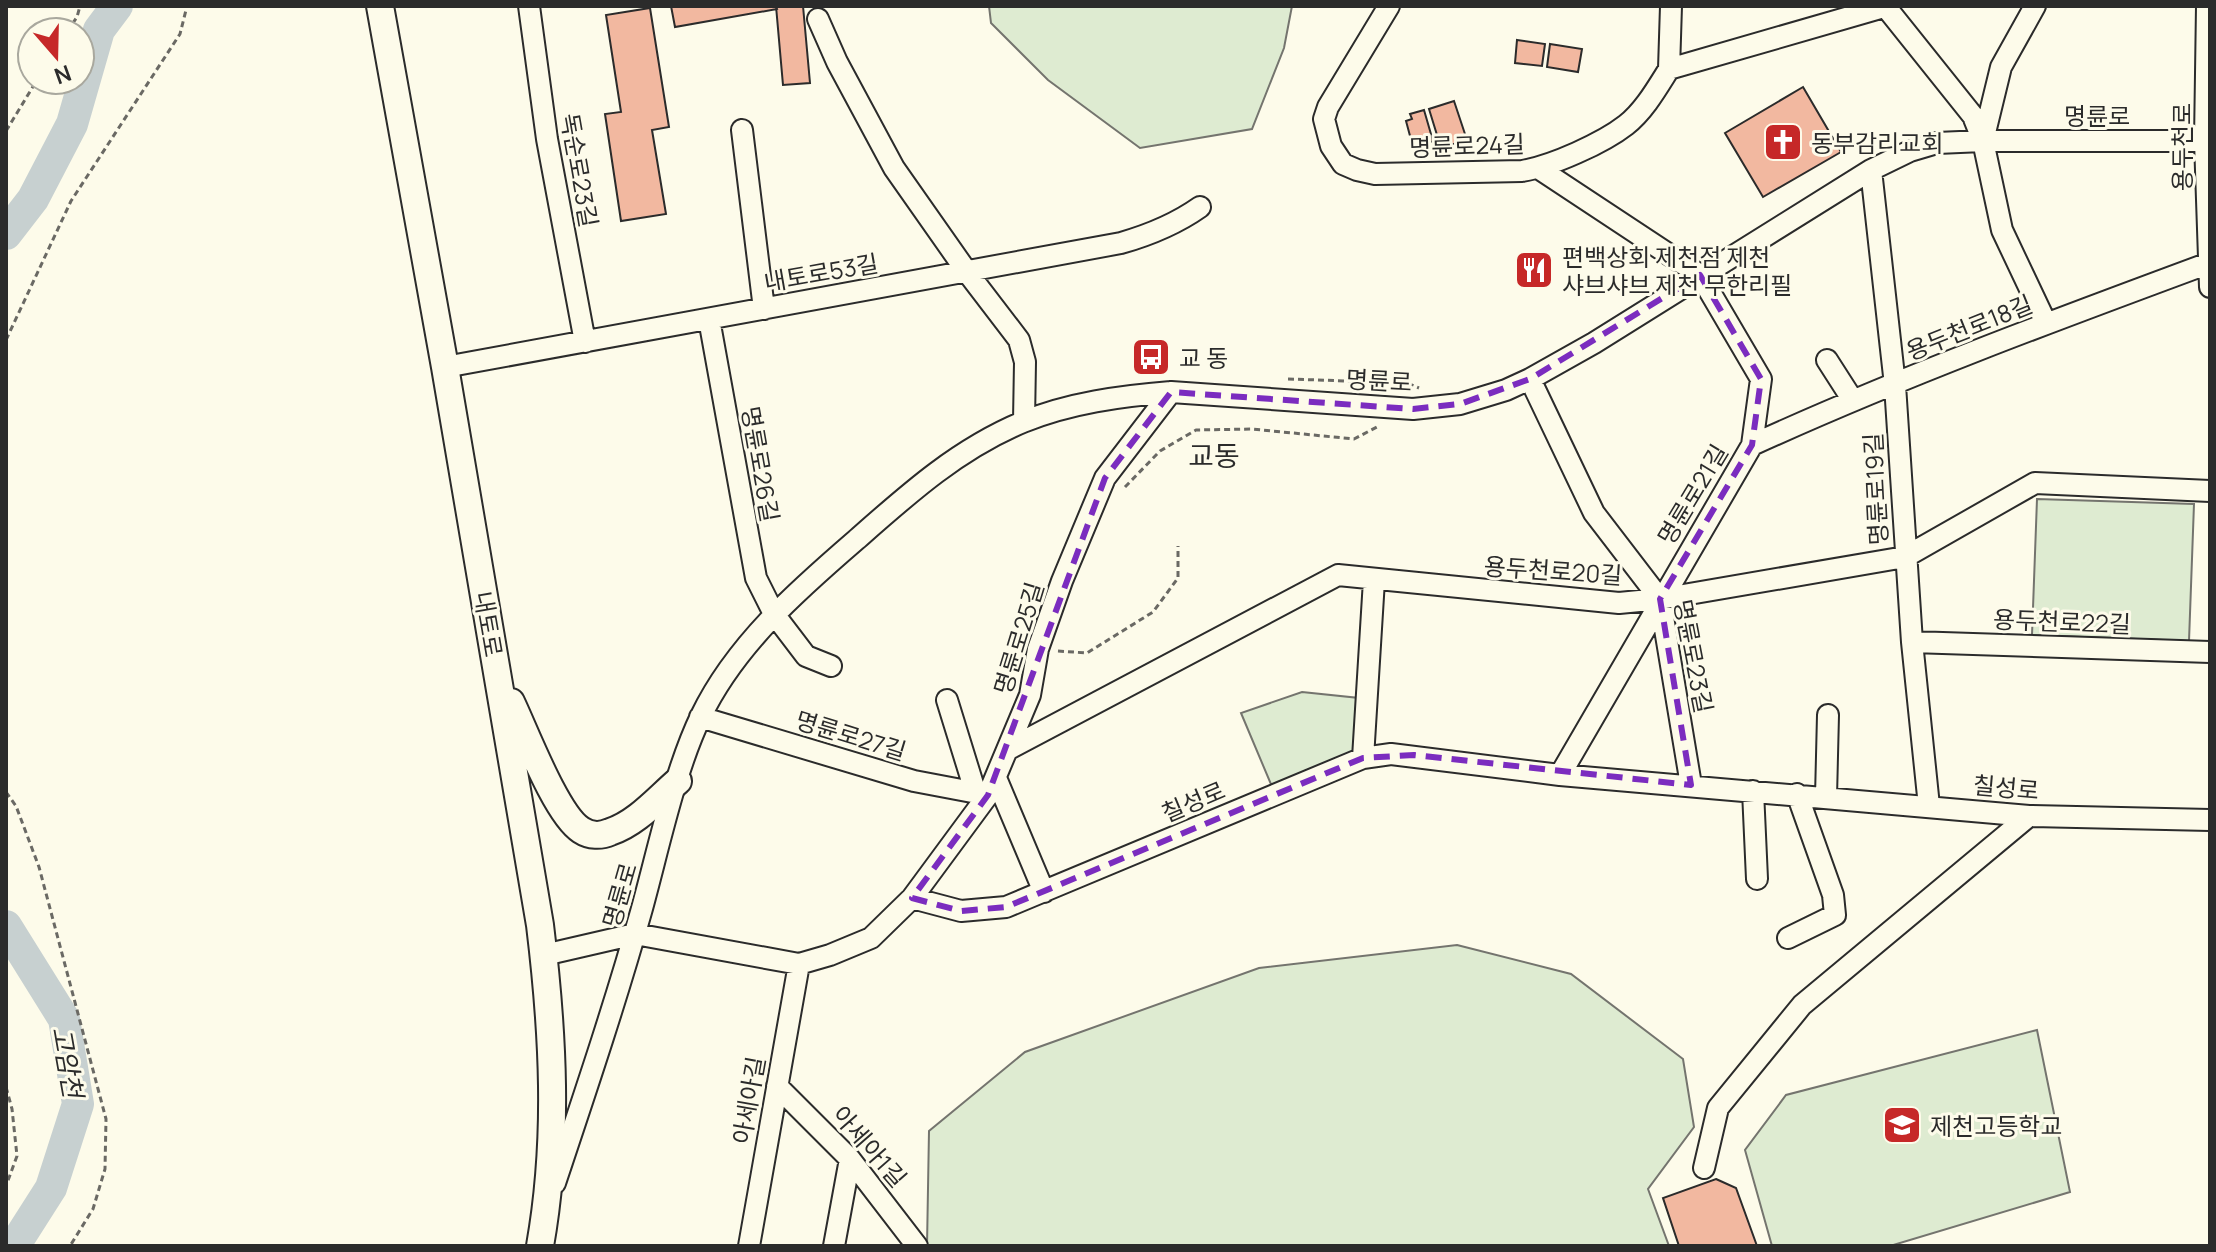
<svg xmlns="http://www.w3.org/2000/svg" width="2216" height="1252" viewBox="0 0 2216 1252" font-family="Manrope,'Noto Sans KR',sans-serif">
  <rect width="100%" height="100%" fill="#fdfbea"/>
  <path fill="#deebd1" stroke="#74746e" stroke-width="2" d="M989,6H1292L1284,48L1252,129L1140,148L1048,80L991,23Z
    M2037,499L2194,504L2189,641L2032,635Z
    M1302,692L1359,698V751L1273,789L1241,713Z
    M1457,945L1571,974L1683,1059L1694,1127L1648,1189L1669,1246H927L929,1131L1025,1052L1259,968Z
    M2037,1030L2070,1192L1890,1246H1772L1745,1150L1786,1095Z"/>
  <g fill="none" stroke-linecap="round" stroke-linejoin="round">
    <path stroke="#c7d0d0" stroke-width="32" d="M6,234L33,199L72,124L99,30L117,6
      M6,926L64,1019L78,1104L51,1188L14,1246"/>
  </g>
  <path fill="#f2b8a0" stroke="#2b2b2b" stroke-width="2" d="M671,6H776L777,9L675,27Z
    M776,6H803L810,83L783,85Z
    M650,8L669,127L652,130L666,214L621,221L605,114L621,112L606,15Z
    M1517,40L1545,44L1542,66L1515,63Z
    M1550,44L1582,49L1578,72L1547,67Z
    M1803,87L1841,152L1763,197L1725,133Z
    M1454,101L1467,140L1441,148L1429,109Z
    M1424,110L1433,141L1413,147L1406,121L1412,119L1410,114Z
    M1716,1179L1736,1188L1757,1246H1679L1663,1198Z"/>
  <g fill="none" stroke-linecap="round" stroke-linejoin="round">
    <defs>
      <path id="minor" d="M529,6L547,139L585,342
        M1389,6L1328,107L1324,119L1331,146L1343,164L1357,170L1375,174L1522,171C1552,166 1603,143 1626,125C1644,111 1657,88 1669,69L1884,7
        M1885,6L1973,116L1983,141L2002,230L2046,323
        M2207,6L2205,141L2210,287
        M818,19L837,62L894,168L967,272L1019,340L1025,362L1024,421
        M1669,69L1671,6
        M742,130L764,309
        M1983,141L2001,67L2035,6
        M1538,168L1700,275L1761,379L1752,445L1560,775
        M1871,170L1895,385L1912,642L1929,806
        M709,319L756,578L774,614L806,656L831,666
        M1827,360L1852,399
        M445,367L1121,243C1149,235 1176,224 1200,207
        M1530,379L1594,513L1660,599L1691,785
        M1752,445C1901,377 2055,320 2209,263
        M1912,642L2210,652
        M947,700L976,794
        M700,717L914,781L988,795
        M1009,749L1338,575L1619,603L1660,599L1905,557L2035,483L2210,491
        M1363,758L1374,580
        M996,778L1044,892
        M1753,791L1757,879
        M1826,797L1828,715
        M912,898L988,795L1030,695L1038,649L1062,581L1105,478L1171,392
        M1788,938L1835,915L1833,895L1797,794
        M544,955L635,934L799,964L830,955L871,938L912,898L961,911L1006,907L1363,758L1391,754L1560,775L2029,816L2210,820
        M777,1086L850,1159L917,1246
        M1704,1168L1718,1108L1802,1005L2029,816
        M555,1183C585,1093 615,1004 641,912C658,851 674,772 701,716C735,645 798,590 856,540C908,494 958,449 1023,422C1069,403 1121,396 1171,392L1413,409L1460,404L1506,390L1530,379L1594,343L1871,170L1910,151L1937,143L1983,141H2210
        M749,1246L799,964
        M834,1246L850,1159"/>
      <path id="major" d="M380,6L445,367L540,925C553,1032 559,1139 540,1246
        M511,702C525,731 556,814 581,830C590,836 601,836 610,832C637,823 657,799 678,781"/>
    </defs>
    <use href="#minor" stroke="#2b2b2b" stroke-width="24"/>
    <use href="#major" stroke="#2b2b2b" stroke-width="30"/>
    <path stroke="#6a6964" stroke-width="3" stroke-dasharray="6 4" stroke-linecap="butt" d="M67,32L77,17L80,6
      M6,131L37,80
      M6,340L71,201L180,34L187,6
      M1288,379L1407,383L1419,388
      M1125,487L1160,451L1196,430L1252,429L1354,439L1377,427
      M1058,651L1087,653L1153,612L1178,578V546
      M6,792L16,806L39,867L106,1119L105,1169L93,1209L70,1246
      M6,1087L12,1109L17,1156L6,1186"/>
    <use href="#minor" stroke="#fdfbea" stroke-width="20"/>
    <use href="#major" stroke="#fdfbea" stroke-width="26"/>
  </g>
  <path fill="none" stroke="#7b2cbf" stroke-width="6" stroke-dasharray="16 10" stroke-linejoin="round" d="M1700,275L1761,379L1752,445L1660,599L1691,785L1414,755L1363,758L1006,907L961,911L912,898L988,795L1105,478L1171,392L1413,409L1460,404L1530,379Z"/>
  <defs>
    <symbol id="church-square" viewBox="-11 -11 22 22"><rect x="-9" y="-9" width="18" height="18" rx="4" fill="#c62828" stroke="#fdfbea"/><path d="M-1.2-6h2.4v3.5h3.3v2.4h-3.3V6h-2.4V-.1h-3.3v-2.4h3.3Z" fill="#fff"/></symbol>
    <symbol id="restaurant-square" viewBox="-11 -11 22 22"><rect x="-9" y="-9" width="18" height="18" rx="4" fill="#c62828" stroke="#fdfbea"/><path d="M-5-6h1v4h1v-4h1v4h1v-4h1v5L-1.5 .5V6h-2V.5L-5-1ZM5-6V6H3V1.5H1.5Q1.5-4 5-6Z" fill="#fff"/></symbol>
    <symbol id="bus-square" viewBox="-11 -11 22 22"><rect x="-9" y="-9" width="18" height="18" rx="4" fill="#c62828" stroke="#fdfbea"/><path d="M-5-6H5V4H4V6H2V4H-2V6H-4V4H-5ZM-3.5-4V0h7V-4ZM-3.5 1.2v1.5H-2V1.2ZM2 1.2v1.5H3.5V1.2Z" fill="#fff"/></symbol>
    <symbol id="school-square" viewBox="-11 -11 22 22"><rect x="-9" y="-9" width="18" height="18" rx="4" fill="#c62828" stroke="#fdfbea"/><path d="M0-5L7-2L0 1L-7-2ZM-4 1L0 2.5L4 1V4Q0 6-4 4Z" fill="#fff"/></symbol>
  </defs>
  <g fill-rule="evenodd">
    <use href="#church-square" x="1761" y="120" width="44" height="44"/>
    <use href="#restaurant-square" x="1512" y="248" width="44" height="44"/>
    <use href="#bus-square" x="1129" y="335" width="44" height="44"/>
    <use href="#school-square" x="1880" y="1103" width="44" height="44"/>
  </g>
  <g text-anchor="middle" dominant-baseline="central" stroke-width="6" stroke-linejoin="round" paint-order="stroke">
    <g font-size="24" fill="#2b2b2b" stroke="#fdfbea">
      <text x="2097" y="115">명륜로</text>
      <text transform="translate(1467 145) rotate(-2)">명륜로24길</text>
      <text transform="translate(2181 147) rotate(-90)">용두천로</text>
      <text transform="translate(580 170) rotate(80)">독순로23길</text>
      <text transform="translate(821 272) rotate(-10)">내토로53길</text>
      <text transform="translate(1969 327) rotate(-22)">용두천로18길</text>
      <text transform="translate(1379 380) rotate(3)">명륜로</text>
      <text transform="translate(761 464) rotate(80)">명륜로26길</text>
      <text transform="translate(1875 489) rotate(-93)">명륜로19길</text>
      <text transform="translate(1692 494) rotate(-59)">명륜로21길</text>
      <text transform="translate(1553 570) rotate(4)">용두천로20길</text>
      <text transform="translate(2062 621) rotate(2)">용두천로22길</text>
      <text transform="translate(489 624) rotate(80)">내토로</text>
      <text transform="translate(1018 638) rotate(-73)">명륜로25길</text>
      <text transform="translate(1694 656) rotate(79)">명륜로23길</text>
      <text transform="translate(851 735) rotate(17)">명륜로27길</text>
      <text transform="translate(2006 787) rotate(5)">칠성로</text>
      <text transform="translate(1193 801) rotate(-23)">칠성로</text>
      <text transform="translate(619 895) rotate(-74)">명륜로</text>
      <text transform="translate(748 1100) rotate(-80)">아세아길</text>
      <text transform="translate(870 1146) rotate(49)">아세아1길</text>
    </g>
    <g font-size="24" fill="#2b2b2b" stroke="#fdfbea" text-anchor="start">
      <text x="1811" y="142">동부감리교회</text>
      <text x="1562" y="256">편백상회 제천점 제천<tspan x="1562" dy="28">샤브샤브 제천 무한리필</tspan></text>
      <text x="1179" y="357">교 동</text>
      <text x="1930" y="1125">제천고등학교</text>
    </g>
    <g font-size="26" font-style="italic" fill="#2b2b2b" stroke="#fdfbea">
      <text transform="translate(68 1062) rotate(80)">고암천</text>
    </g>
    <g font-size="28" fill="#2b2b2b" stroke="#fdfbea">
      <text x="1214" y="455">교동</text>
    </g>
  </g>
  <rect width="2216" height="1252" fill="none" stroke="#2b2b2b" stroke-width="16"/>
  <g transform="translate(56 56) rotate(160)"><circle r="38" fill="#fdfbea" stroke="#a9a89e" stroke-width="2"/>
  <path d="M0-6L14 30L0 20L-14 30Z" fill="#c62828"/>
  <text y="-12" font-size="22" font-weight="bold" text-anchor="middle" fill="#2b2b2b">N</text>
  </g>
</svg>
